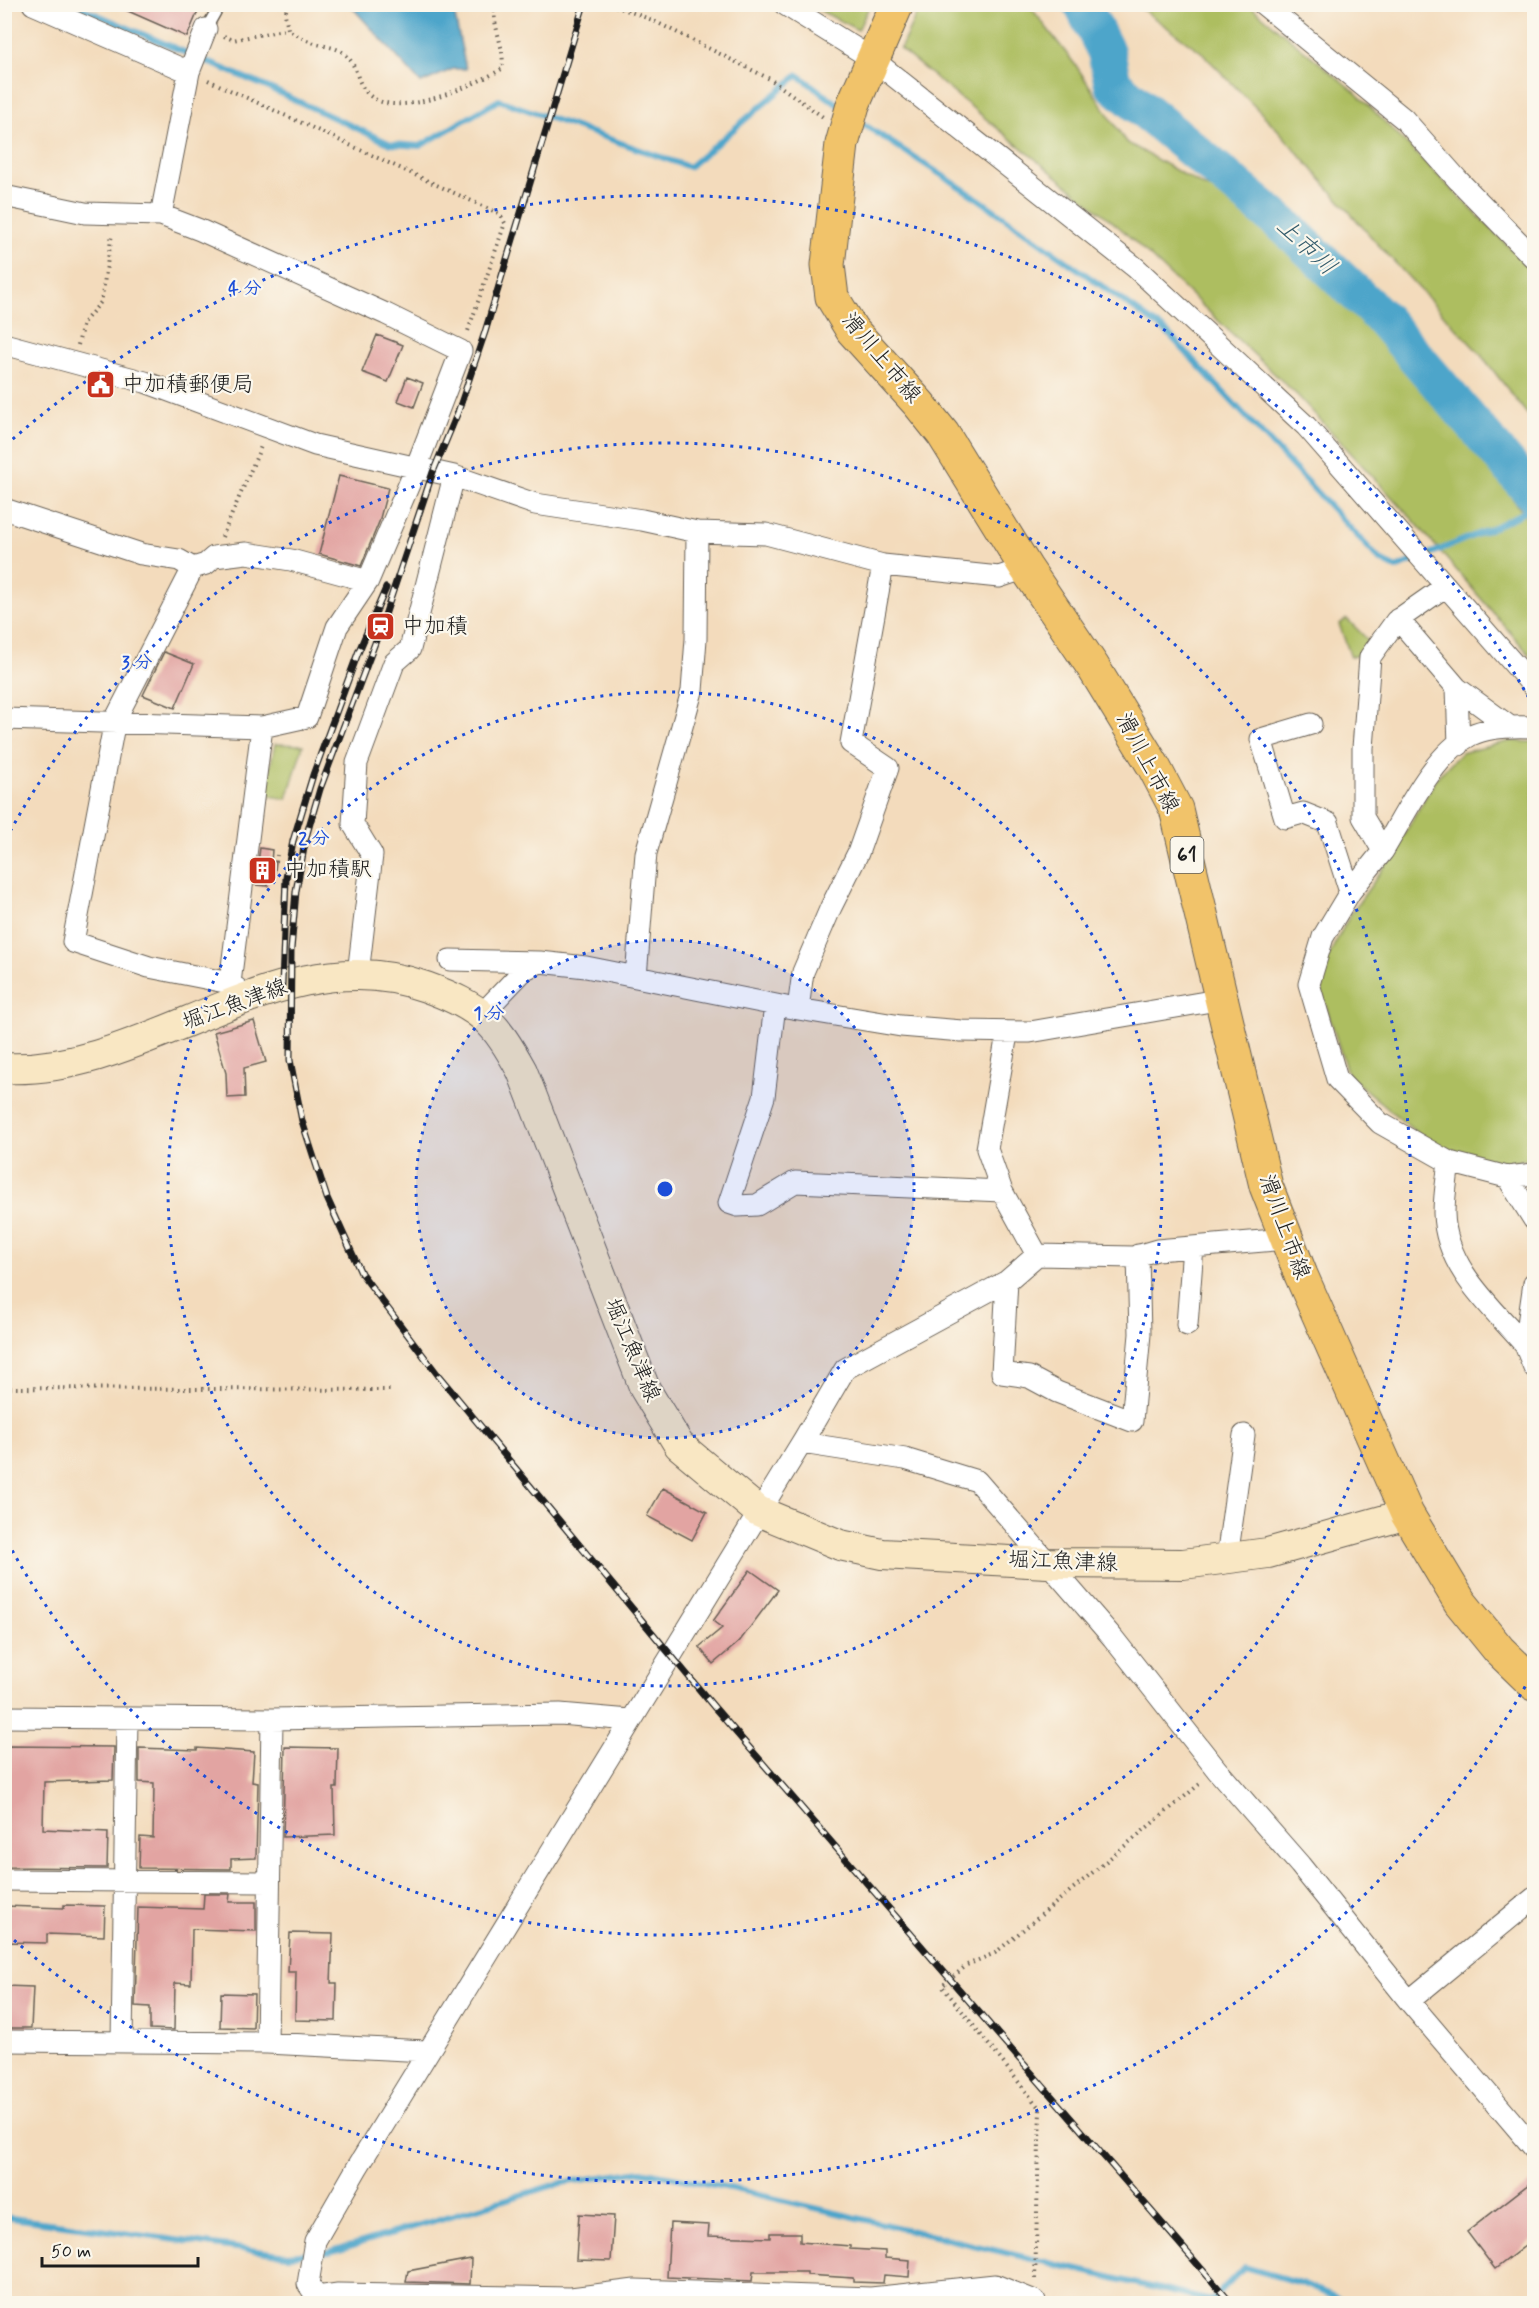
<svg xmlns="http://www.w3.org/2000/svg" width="1539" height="2308" viewBox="0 0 1539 2308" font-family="Mynerve,'Klee One',sans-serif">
  <rect width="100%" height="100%" fill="#fbf7ec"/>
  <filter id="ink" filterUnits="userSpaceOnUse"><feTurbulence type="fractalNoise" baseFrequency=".0167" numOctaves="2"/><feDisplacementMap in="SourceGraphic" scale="12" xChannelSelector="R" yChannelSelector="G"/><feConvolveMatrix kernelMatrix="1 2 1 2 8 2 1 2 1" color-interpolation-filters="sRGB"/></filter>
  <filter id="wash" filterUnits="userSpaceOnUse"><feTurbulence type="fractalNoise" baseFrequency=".008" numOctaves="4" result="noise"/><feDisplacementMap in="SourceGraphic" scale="24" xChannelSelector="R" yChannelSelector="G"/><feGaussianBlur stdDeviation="1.35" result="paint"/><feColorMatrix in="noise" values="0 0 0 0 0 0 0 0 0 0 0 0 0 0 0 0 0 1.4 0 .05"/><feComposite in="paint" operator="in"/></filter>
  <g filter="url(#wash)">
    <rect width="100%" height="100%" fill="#f3dbbc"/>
    <path fill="#adbe61" stroke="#646d3e" stroke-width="1.5" d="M809,5H870L858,30Z
      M921,5H1029L1077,67L1126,142L1200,184L1315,237L1437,403L1498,477L1534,529V660L1414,521L1298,396L1120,228L900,49Z
      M1136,5H1249L1356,93L1519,257L1534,276V423L1482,356L1373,239L1278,130L1200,51Z
      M1347,619L1370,642L1363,654L1351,657L1339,624Z
      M1510,741L1534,742V1159L1496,1163L1430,1144L1348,1075L1323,997L1319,974L1350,915L1392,856L1437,777L1461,753Z
      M275,744L303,745L287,799L264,795Z"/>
    <path fill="#4da5ca" stroke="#346073" stroke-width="1.5" d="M350,5H458L455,17L466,69H453L421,83Z"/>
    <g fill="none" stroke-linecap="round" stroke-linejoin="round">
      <path stroke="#4da5ca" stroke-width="6" d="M72,4L269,88L391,144L420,146L499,100L689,167L798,75L842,108
        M860,122L980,200L1167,332L1380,560L1396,568L1492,528L1534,507
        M4,2217L288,2255L329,2252L561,2183L641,2171L730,2188L1211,2301L1244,2267L1304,2284L1351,2304"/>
      <path stroke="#4da5ca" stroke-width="38" d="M1082,4L1106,52L1113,84L1287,228L1384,320L1534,495"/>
    </g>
    <g id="blocks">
      <path fill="#e2a4a2" d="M112,4H201L187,37Z
        M377,335L403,345L388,382L362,372Z
        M407,377L423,383L414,407L398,401Z
        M339,476L388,488L379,522L361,566L319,554Z
        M164,652L194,664L175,708L143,695Z
        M260,848L272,850L271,862H276L274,879L269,878L268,886L255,885Z
        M254,1021L266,1062L244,1068L245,1097L227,1098L226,1073L214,1032Z
        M663,1488L707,1512L692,1540L647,1516Z
        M750,1570L778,1590L739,1642L713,1664L699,1647L722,1628L713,1621Z
        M4,1746L114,1747L113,1780L44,1782L43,1829L108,1832L107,1868L4,1867Z
        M285,1747L338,1748L337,1788H334L335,1835L283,1837Z
        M139,1748L197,1750V1748L254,1752L252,1782L258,1783L256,1858L231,1859V1869L139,1868L140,1837L153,1838L154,1783L139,1782Z
        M204,1894H230L229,1902H256V1931L192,1929L191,1984L175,1983L174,2030L150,2029V2007L135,2006L138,1907L203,1909Z
        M64,1905L105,1906L104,1936L47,1934V1943L4,1942V1906L64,1908Z
        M290,1933L333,1934L331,1983H337L336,2021L295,2020L296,1972H288Z
        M4,1986L33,1987L31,2028H4Z
        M221,1993L254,1994L253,2028L220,2027Z
        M1534,2180V2239L1495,2269L1467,2232Z
        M579,2214L614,2216L611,2261L576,2260Z
        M670,2223L709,2225L708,2236L770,2238V2233H800V2242L850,2246V2249L885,2251V2258L910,2260L909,2277L884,2275L883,2283L853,2282V2278L807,2275V2272H753L752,2281L667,2277Z
        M471,2259L470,2284L406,2282L408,2271Z"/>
    </g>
  </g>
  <g filter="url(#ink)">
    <use href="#blocks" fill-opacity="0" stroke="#675f54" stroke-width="1.5"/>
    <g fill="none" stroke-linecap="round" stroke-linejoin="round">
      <defs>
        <path id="service" d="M206,29L220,4"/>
        <path id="minor" d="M33,4L189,72
          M784,4L871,58L1136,268L1306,426L1534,687
          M1263,4L1404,119L1458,180L1534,258
          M4,196L85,213L161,215L200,230L386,314L461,351L416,468L368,581L337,627L307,717L262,727L4,719
          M161,215L189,72L206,29
          M4,344L145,382L315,445L454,476L535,504L642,520L697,532L766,534L883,565L999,577L1026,568
          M4,509L141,554L179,560L193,568L206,564L214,557L246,553L291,560L368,581
          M193,568L115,720L73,942L149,967L230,983L249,998
          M1446,586L1396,621L1370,657L1363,748V817L1383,851C1405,815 1433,754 1471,735C1490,726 1514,726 1534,727
          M1398,619L1457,688
          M1311,724L1261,739L1285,818L1303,813L1328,823L1350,892L1383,851
          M1459,745L1457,688L1509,726
          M1350,892L1323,937L1309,984L1337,1079L1380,1123L1449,1162L1507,1177L1534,1174
          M450,960L540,962
          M358,974L372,855L353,824L357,763L394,663L410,649L454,476
          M636,977L646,853L692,691L696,639L697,532
          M230,983L262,727
          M775,1005L764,1097L729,1203L738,1206L757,1205L795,1182L1002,1191
          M798,1009L803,972L831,907L858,853L888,768L851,743L883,565
          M482,1014L525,969L540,962L586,967L786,1007L901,1026L962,1031L1030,1032L1223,999
          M1007,1034L987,1149L1002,1191L1037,1255
          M1449,1162C1447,1179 1444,1196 1444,1213C1445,1268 1492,1307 1525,1345
          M1507,1177L1534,1220
          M1007,1281L1002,1373L1029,1377L1057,1392L1132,1421L1140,1334L1138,1255
          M1534,1283L1525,1345L1534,1367
          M1187,1325L1193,1247
          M802,1443L905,1459L977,1481L1113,1638L1217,1770L1300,1865L1409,2001L1534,2148
          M1227,1558L1244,1435
          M4,1717L272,1719L560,1714L630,1720
          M4,1880L268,1882
          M1409,2001L1534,1898
          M4,2041L267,2043L426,2051
          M122,2042L127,1718
          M267,2043L272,1719
          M317,2297L308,2284L315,2241L357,2168L804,1439L845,1369L1007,1281L1037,1255L1133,1257L1157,1250L1286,1239
          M311,2304L317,2297L338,2294L571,2298L635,2290L871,2298L995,2285L1035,2301V2304"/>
        <path id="secondary" d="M4,1068C149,1076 280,933 426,987C481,1007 494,1020 522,1071L645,1389L679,1445L758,1511L840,1545L882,1554L1047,1563L1183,1564L1268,1553L1407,1514"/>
        <path id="primary" d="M897,4L853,105L842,144L828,265L832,297L852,330L919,404L943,434L1026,568L1093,667L1154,767L1176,809L1266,1186L1301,1275L1407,1514L1460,1602L1499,1650L1534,1684"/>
      </defs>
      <use href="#service" stroke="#675f54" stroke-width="13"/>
      <use href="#minor" stroke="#675f54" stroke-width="23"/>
      <use href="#secondary" stroke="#675f54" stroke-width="32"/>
      <use href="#primary" stroke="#675f54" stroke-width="35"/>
      <path stroke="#675f54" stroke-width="4" stroke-dasharray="1.5 4.5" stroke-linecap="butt" d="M288,4L285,14L288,29C295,34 303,39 312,42C323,47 337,46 346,55C358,66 356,83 368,94C397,122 473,85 502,69C506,47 491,26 495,4
        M610,4L652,20L770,79L823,117
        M224,36L233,40L288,29
        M208,80L500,214L505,223L467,334
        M78,345L83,323L101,302L112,234
        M222,537L262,444
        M276,862L277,855
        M4,1388L392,1390
        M1035,2279L1040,2109L942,1986L967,1965L995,1953L1201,1783"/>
      <use href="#service" stroke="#fff" stroke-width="10"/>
      <use href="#minor" stroke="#fff" stroke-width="21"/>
      <use href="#secondary" stroke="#f9e7c3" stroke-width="30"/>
      <use href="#primary" stroke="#f1c36a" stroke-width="33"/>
      <defs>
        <path id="rail" d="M584,4L485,332L458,412L433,472L381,627L320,789L306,837L296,891L291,950L290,1060L302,1121L327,1198L361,1273L438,1375L714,1707L1232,2304
          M282,985L286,878L293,841L313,775L358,653L386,588"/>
      </defs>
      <use href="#rail" stroke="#1c1c1c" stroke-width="7"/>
      <use href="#rail" stroke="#fbf7ec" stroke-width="4.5" stroke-dasharray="14" stroke-linecap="butt"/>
    </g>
  </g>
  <circle cx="665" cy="1189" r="249" fill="#1d4ed8" fill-opacity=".12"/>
  <g fill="none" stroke="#1d4ed8" stroke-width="3" stroke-dasharray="3 6">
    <circle cx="665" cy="1189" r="249"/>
    <circle cx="665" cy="1189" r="497"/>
    <path d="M6 839A746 746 0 1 1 6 1539"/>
    <path d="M1534 1671A994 994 0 0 1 6 1933M6 445A994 994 0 0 1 1534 707"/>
  </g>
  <defs>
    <symbol id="civic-square" viewBox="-11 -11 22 22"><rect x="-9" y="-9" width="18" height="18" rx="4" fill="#c8321e" stroke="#fbf7ec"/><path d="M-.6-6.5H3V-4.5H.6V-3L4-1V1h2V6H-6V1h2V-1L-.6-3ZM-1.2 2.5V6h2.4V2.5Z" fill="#fff"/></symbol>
    <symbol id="station-square" viewBox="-11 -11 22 22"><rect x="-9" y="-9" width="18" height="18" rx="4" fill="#c8321e" stroke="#fbf7ec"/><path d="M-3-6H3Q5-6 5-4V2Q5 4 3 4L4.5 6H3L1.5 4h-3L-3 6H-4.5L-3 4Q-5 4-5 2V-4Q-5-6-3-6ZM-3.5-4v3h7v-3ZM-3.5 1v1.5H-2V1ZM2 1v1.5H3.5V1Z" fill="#fff"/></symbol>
    <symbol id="building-square" viewBox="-11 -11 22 22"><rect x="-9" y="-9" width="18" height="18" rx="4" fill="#c8321e" stroke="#fbf7ec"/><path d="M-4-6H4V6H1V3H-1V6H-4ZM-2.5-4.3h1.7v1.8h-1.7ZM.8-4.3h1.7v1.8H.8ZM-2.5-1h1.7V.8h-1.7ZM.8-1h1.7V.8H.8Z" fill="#fff"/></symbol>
  </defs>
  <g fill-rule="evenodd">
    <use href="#civic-square" x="84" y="368" width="33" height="33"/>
    <use href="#station-square" x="364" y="610" width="33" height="33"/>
    <use href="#building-square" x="246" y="854" width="33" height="33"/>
  </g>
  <g text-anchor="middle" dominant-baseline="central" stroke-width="4.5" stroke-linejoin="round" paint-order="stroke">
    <rect fill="#fbf7ec" stroke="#5f5e5a" stroke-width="1.5" x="1170.5" y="837" width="33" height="36" rx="4.5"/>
    <g font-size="21" font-weight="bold" fill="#1c1c1c">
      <text x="1187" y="855">61</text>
    </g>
    <g font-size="22" fill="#1c1c1c" stroke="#fbf7ec">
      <text transform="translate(881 358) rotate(50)">滑川上市線</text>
      <text transform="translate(1147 763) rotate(62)">滑川上市線</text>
      <text transform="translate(235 1005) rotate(-20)">堀江魚津線</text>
      <text transform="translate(1284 1227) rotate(70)">滑川上市線</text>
      <text transform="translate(632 1350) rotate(67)">堀江魚津線</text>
      <text transform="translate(1063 1562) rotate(2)">堀江魚津線</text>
    </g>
    <g font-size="22" fill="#1c1c1c" stroke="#fbf7ec" text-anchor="start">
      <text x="122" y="385">中加積郵便局</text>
      <text x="402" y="627">中加積</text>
      <text x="284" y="870">中加積駅</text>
    </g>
    <g font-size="24" font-style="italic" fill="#325a6a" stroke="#fbf7ec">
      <text transform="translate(1306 247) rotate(43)">上市川</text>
    </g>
  </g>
  <circle cx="665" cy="1189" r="9" fill="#1d4ed8" stroke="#fbf7ec" stroke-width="3"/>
  <g font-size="18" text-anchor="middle" font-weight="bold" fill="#1d4ed8" stroke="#fbf7ec" stroke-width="4.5" stroke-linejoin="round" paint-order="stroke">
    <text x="245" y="294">4 分</text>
    <text x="137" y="668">3 分</text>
    <text x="314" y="844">2 分</text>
    <text x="489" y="1019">1 分</text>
  </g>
  <rect width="1539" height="2308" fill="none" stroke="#fbf7ec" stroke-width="24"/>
  <path d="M42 2257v9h156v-9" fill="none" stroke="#1c1c1c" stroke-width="3"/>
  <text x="51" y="2257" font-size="18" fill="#1c1c1c" stroke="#fbf7ec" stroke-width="4.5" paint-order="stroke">50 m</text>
</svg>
